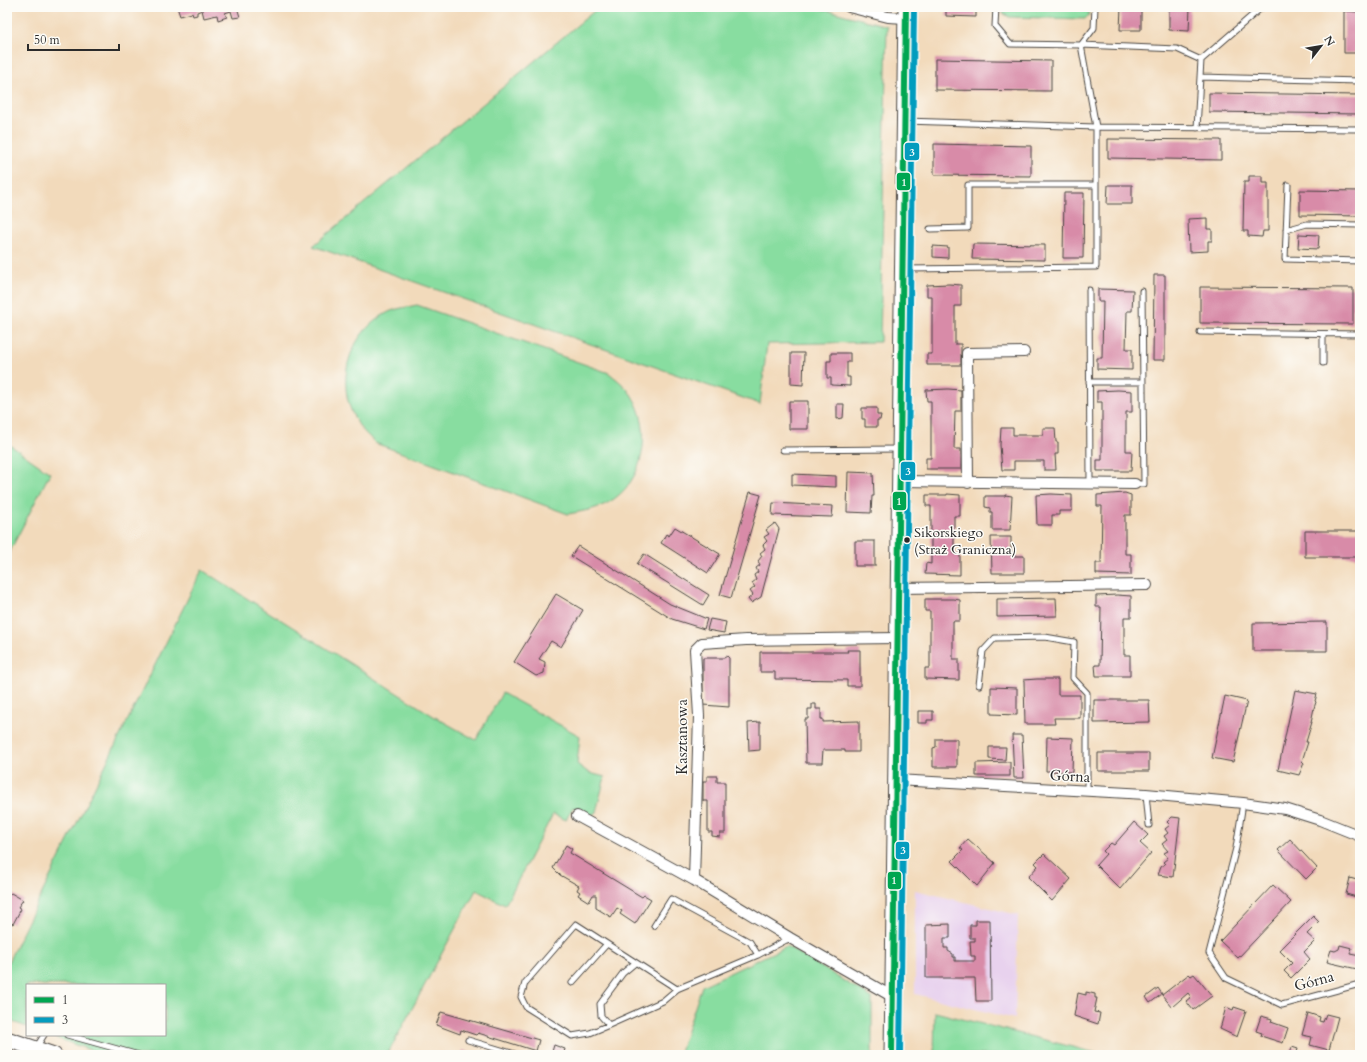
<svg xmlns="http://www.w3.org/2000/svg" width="1367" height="1062" viewBox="0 0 1367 1062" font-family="Cardo,serif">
  <rect width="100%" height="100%" fill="#fdfcf7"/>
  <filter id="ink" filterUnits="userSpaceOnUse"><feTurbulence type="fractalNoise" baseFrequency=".025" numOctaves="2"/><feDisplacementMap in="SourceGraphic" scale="8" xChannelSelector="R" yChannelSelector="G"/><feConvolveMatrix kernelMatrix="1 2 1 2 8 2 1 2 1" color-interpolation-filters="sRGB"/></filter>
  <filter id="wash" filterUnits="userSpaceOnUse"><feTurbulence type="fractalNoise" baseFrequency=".012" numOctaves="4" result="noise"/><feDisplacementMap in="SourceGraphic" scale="16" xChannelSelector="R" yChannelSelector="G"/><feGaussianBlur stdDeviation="0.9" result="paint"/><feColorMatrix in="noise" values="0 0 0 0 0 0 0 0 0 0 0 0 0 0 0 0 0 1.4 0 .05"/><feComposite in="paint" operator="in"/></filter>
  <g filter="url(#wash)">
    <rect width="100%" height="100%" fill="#f2dabb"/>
    <path fill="#e8d2ee" d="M915,890L1018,915L1015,1019L915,994Z"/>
    <path fill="#88dda0" stroke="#5a8466" d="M599,7H815L887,26L880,342L767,344L760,404L313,246Z
      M1003,7H1089V15L1085,19L1009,17L1003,13Z
      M417,305L609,373C615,378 622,383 627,389C653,420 648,475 614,499C600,509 584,511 568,514L375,443C369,436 361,430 357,422C333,383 349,330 391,311C398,308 409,307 417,305Z
      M7,443L50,473L7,557Z
      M202,570L435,717L476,740L502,693L580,736L577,764L589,773L605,777L596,812L587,819L573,807L566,820L553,814L505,905L476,890L387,1055H104L48,1035H165V985H27V1027L7,1020V964Z
      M787,946L872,998V1055H679L702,986Z
      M935,1012L1104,1055H934Z"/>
    <g id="blocks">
      <path fill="#d88ba8" d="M177,7H237L240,17L233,18L231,11L225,13L227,17L218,20L217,15L204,18L202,10L197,12V15L193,16L192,13L180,16Z
        M946,7H976V17L946,16Z
        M1121,7H1141V30H1120Z
        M1169,7H1190L1189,31L1169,30Z
        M1344,11L1358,12V53H1344Z
        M935,59L1051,61V91L935,90Z
        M1209,93L1360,95V114L1209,112Z
        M1108,139L1221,140V160L1108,158Z
        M934,144L1031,146V176L934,175Z
        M1249,176H1262V183H1268V231H1263L1262,237L1248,236V231H1243L1244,182H1249Z
        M1108,185H1132V204H1107Z
        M1300,190L1360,191V216L1300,215Z
        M1064,193H1084L1083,258H1063Z
        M1207,218V229H1212V241H1208V251L1189,252L1188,219Z
        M1299,234L1319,235L1318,249L1298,248Z
        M973,244L1045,245V260L972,259Z
        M933,246L948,247V258L933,257Z
        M1154,275H1165V360H1153Z
        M949,284L961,285V306H955V344H961V365H927V354H932V296H927V285Z
        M1200,287L1353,288V324L1200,323Z
        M1098,289L1133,290L1132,311H1127L1126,349H1132V370L1097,369V358H1102L1103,301H1098Z
        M791,353H804L803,385L791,384Z
        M831,353H850V362H847V377H850V386L831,385V378H827V361H831Z
        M948,389L961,390V411H955L954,449H961V469H926V458H931V401H927L926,390Z
        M1118,390L1132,391V412H1126V451H1132L1131,471H1097V460H1102V402H1097V391Z
        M789,401H808V429H789Z
        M837,404H844L843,418L837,419Z
        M862,408H877V415H881L880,420H877V427H865V419H862Z
        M1001,428H1013V435H1043V428H1055L1056,442H1058V454H1055L1056,470H1044V461H1014V470H1002L1000,445Z
        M848,472L873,473L874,496H872L871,513L847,512Z
        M792,474L836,476V487L792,485Z
        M750,492L761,495L731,598L720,595Z
        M1125,493L1131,495V515H1125V554H1131V575L1096,574V563H1101L1102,506H1097V495Z
        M947,494L960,495V516H954V554H960V575L925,574L926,563L931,564V506H926V495H947Z
        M1051,494L1072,495V511H1059V515H1052V525H1037L1036,495Z
        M1005,495L1012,496L1010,530H992V512H990V508L985,507V496H1005Z
        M773,503L833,506L832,517L772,515Z
        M775,523L779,529L761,597L751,603L748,599L753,595L750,591L755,587L752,583L756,580L754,575L758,572L756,568L760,565L758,561L762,556L760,553L765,549L763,545L767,541L764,537L769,534L766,530Z
        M675,527L720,554L708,573L661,543L666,534L669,536Z
        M1305,531H1360V557H1305Z
        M991,537H1011V556H1024V573H992Z
        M855,541H875V566H855Z
        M578,546L670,604L707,619L704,629L672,619L571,556Z
        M644,554L709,595L703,605L637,564Z
        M556,594L583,610L561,647L551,641L539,659L545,662L544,673L536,676L514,662Z
        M1117,595L1131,596V617H1124V655H1130V676H1096L1095,665H1100L1101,607H1096V596Z
        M1056,598L1057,616L997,617V599Z
        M925,599H954L960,600V621H953V659H959V680L925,679V668H930V611H925Z
        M710,619L726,622L724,633L707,630Z
        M1327,622V651H1253V623Z
        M847,650H860V686H847V680L775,679V672H760V652H848Z
        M727,656L729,658V707L703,705V658H724Z
        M1037,679H1058V695H1080V718H1054L1055,724H1025L1024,680Z
        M991,687L1017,688V715L991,714Z
        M1295,690L1317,694L1315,701L1316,702L1314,708L1311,722H1312L1306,742H1308L1302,761L1304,763L1299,775L1278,770Z
        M1225,696L1247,701L1233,762L1212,758Z
        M1094,700H1149L1150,722L1094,723Z
        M812,704H816V709H821V719H823V722L859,721V752H845V750H823L822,763H806L805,719H808V709H812Z
        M918,711H933V720H927V723H918Z
        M760,722V750L749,751L748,723Z
        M1012,735H1022L1024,778H1014Z
        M1047,737L1073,738L1072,772L1046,771Z
        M936,739H957V767H933V748L936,747Z
        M989,747H1006L1005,760L989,759Z
        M1098,753H1149V771H1098Z
        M1010,762V776H976V763Z
        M707,776H717V782H725V833H720V837L712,836V832H708V801H703V781H707Z
        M1172,817L1180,818L1173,877L1158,875L1161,867L1165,864L1163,862L1168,858L1164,853L1168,851L1162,844L1167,840L1164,836L1168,833L1165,829L1170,825L1167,822Z
        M1134,822L1148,835L1140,843L1151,853L1120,889L1096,865L1106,854L1103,851L1111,843L1114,845Z
        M968,839L995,863L977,886L952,861L963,850L960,848Z
        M1290,839L1317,868L1306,879L1278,850Z
        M566,845L572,849L570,853L642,897L644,895L651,899L635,924L620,914L622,911L617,908L611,917L596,908V895H593L589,902L578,895L580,892L577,890L579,886L560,875L553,868Z
        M1044,854L1071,879L1052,901L1028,877L1038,866L1035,863Z
        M1350,878L1360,881V898L1346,894Z
        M1273,885L1291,902L1238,958L1220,941Z
        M11,893L23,900L18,907L21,909L13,924L7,921V894L9,895Z
        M1313,916L1319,922L1307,934L1315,941L1304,952L1310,959L1291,978L1284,971L1292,963L1279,950Z
        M976,920H990L991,1001H976L975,978H926V925L950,924V938H944V948H948V951L953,954V957H955V961H975V956H971L970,941H975V938H970V925H976Z
        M1340,945L1352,948L1350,954L1360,956L1357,969L1327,962L1331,950L1335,951L1339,949Z
        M1189,974L1191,976L1194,974L1212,996L1193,1010L1186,1001L1191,997L1188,993L1172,1007L1162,995Z
        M1158,988L1162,994L1150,1003L1146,997Z
        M1086,992L1095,994V998H1097L1094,1012L1100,1013L1098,1024L1074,1016L1078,993L1086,995Z
        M1226,1007L1233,1010L1234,1007L1246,1011L1237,1037L1220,1029Z
        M441,1012L539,1040L536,1051L478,1033L476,1035L461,1030L460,1034L436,1025Z
        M1308,1013L1320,1017L1319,1021L1323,1022L1326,1014L1338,1017L1329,1050L1310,1045L1312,1037L1302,1035Z
        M1261,1016L1272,1019L1271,1022L1288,1028L1283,1043L1261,1036L1262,1033L1256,1031Z
        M554,1045L565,1049L563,1055H551Z
        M1292,1047L1298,1049L1296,1055H1290Z
        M463,1050L473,1053L474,1052L480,1054L479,1055H461Z"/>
    </g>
  </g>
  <g filter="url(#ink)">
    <use href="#blocks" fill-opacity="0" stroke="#494541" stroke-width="1"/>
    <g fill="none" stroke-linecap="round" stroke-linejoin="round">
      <defs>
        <path id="service" d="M996,7L995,26L1010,44L1081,45L1094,28L1095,7
          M1201,60L1262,7
          M1200,77L1360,81
          M905,121L1096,127L1360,129
          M1288,185L1285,259L1360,261
          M930,229L968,228V185H1096
          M1286,230L1307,224L1360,225
          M904,269L1096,267V127L1081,45L1177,49L1201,60L1197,128
          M1089,290L1090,484
          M1200,332L1360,334
          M1323,363V334
          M1089,382H1142
          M783,450L899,449
          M1135,484H1144L1142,291
          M979,685L983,651L995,638L1045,637L1074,642L1073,678L1087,693V791
          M1146,794L1149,825
          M1243,803L1236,848L1209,953L1226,978L1282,1005L1356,985L1360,986
          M654,926L671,899L750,942L758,955
          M572,983L606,945
          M677,989L663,1001L609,1025L590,1033L572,1036L526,1007L521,997L525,983L576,924L677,989L758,955L790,938
          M609,1025L601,1016L600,1004L623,973L635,963
          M67,1035L139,1055
          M468,1040L518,1055
          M36,1048L44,1035"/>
        <path id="minor" d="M849,7L888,17L906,18
          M899,481L1135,484
          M968,483L967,353L1024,352
          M898,588L1147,585
          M896,780L1146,794L1243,803L1285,809L1320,820L1360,836
          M577,816L694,880L790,938L893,997
          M694,880L699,716L695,650L702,643L746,640L897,638"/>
        <path id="secondary" d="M7,1039L54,1055
          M892,1055L906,7"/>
      </defs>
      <use href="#service" stroke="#494541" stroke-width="7"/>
      <use href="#minor" stroke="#494541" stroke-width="12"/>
      <use href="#secondary" stroke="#494541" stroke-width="17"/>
      <use href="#service" stroke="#fff" stroke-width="5"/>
      <use href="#minor" stroke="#fff" stroke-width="10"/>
      <use href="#secondary" stroke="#fff" stroke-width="15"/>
      <defs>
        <path id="bus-1" d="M892,1055L906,7"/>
        <path id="bus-2" d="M900,1055L914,7"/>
      </defs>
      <use href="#bus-1" stroke="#fdfcf7" stroke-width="9"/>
      <use href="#bus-2" stroke="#fdfcf7" stroke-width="9"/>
      <use href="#bus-1" stroke="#00a651" stroke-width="6"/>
      <use href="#bus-2" stroke="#049cbe" stroke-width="6"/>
    </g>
  </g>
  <circle fill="#2b2b2b" stroke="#fdfcf7" stroke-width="1.5" cx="907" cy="540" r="3.5"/>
  <g text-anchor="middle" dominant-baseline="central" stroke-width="3" stroke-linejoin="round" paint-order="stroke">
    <g font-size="14" fill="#2b2b2b" stroke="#fdfcf7" text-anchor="start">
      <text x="914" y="532">Sikorskiego<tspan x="914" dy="17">(Straż Graniczna)</tspan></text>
    </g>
    <g font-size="15" fill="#2b2b2b" stroke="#fdfcf7">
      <text transform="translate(682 737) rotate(-90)">Kasztanowa</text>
      <text transform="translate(1070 776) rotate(3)">Górna</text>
      <text transform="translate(1314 981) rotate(-15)">Górna</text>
    </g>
  </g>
  <g stroke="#fdfcf7" stroke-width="1.5">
    <rect x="904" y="142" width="16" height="19" rx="4" fill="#049cbe"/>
    <rect x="896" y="172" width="15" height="19" rx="4" fill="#00a651"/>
    <rect x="900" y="461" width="16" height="20" rx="4" fill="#049cbe"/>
    <rect x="892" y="491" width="15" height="20" rx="4" fill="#00a651"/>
    <rect x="895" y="841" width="15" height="19" rx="4" fill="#049cbe"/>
    <rect x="887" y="871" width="15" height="19" rx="4" fill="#00a651"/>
  </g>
  <g font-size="11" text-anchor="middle" font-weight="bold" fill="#fff">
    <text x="912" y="156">3</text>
    <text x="904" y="186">1</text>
    <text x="908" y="475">3</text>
    <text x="899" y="505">1</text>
    <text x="903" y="854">3</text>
    <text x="894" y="884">1</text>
  </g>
  <rect width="1367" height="1062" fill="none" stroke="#fdfcf7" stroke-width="24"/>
  <rect x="26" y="984" width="140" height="52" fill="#fdfcf7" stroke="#a9a8a5"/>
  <rect x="34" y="997" width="20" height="6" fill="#00a651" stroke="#a9a8a5"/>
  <text x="62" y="1004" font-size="12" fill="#2b2b2b">1</text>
  <rect x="34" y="1017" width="20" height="6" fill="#049cbe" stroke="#a9a8a5"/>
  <text x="62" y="1024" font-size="12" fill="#2b2b2b">3</text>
  <g transform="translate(1321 46) rotate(59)" stroke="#fdfcf7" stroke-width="3" paint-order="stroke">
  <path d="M0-3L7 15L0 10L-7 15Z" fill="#2b2b2b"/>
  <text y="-6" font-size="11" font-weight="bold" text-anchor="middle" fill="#2b2b2b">N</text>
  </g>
  <path d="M28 44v6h91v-6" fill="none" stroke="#2b2b2b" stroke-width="2"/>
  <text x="34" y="44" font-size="12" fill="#2b2b2b" stroke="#fdfcf7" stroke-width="3" paint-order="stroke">50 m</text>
</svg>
